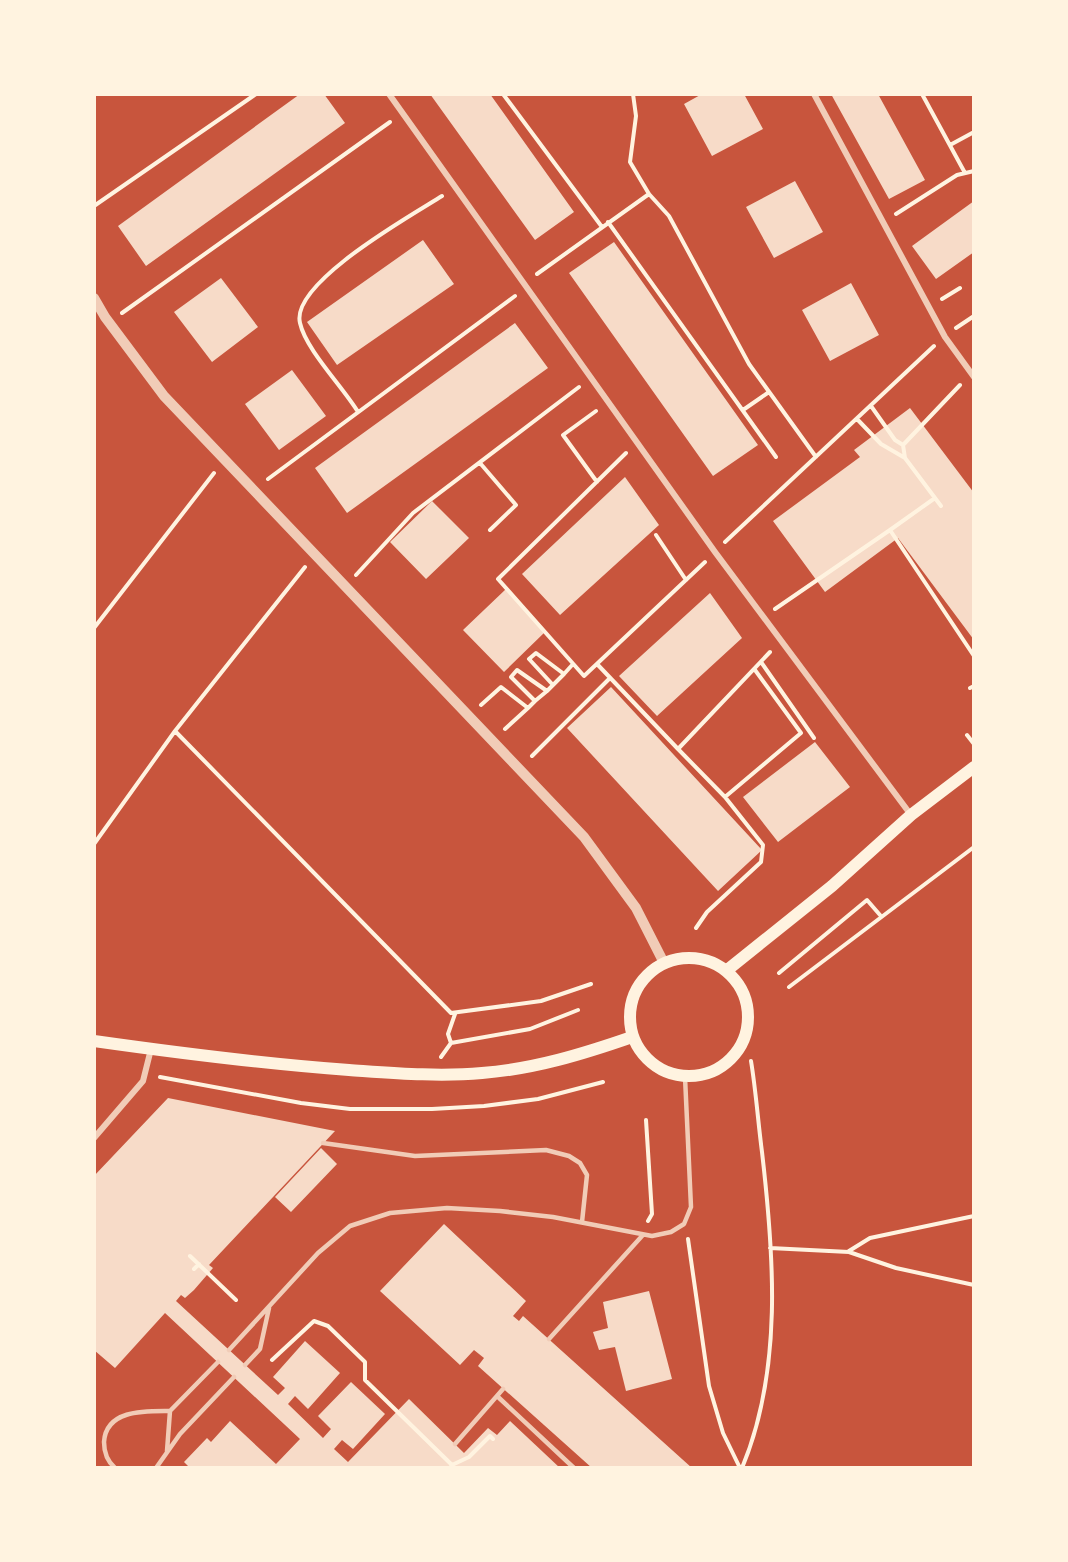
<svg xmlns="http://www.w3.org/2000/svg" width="1068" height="1562" viewBox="0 0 1068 1562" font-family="Raleway,sans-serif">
  <rect width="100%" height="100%" fill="#c8553d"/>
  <path fill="#f7dbc8" d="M300,94H324L345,123L146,266L118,226Z
    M430,94H490L574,212L535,240Z
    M702,94H744L763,129L712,156L684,104Z
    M831,94H878L925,180L889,199Z
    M795,181L823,232L774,258L746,207Z
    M974,201V252L936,279L912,246Z
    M423,240L454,284L337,365L307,322Z
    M614,242L758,445L713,476L569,273Z
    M221,278L258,327L212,362L174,312Z
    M851,283L879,335L830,361L802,310Z
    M515,323L548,368L347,513L315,468Z
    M292,370L326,416L279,450L245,404Z
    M910,408L974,493V640L898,538L825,592L773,521L860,457L854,450Z
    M625,477L659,525L560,615L522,574Z
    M432,501L469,538L426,579L390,542Z
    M506,589L546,631L504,672L463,630Z
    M710,593L742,638L657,716L619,676Z
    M611,687L762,850L718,891L567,728Z
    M815,742L850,787L778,842L743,797Z
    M168,1098L335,1131L209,1265L213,1268L194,1290L185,1298L181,1295L176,1301L278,1395L285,1388L273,1377L305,1341L340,1373L308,1409L295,1396L288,1404L323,1438L331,1429L318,1416L351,1382L385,1414L353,1449L342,1440L334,1449L348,1462L409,1399L464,1453L488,1428L497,1435L510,1421L560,1468H187L188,1466L184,1462L207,1438L211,1442L230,1421L276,1464L300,1439L165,1313L115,1368L94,1350V1176Z
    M321,1148L337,1164L291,1212L275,1197Z
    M444,1224L526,1301L513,1316L519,1321L523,1316L692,1468H592L478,1366L484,1358L474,1350L460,1365L380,1291Z
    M649,1291L672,1379L626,1391L615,1347L599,1350L593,1332L608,1328L603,1302Z"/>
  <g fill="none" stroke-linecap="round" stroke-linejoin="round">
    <path stroke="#fff3e0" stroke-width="4" d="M503,94L602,227
      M633,94L636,116L630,162L649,194L669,216L749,364L816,457
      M922,94L965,173
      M950,145L974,132
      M94,206L256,94
      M896,214L957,175L974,171
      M608,222L776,457
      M537,274L649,194
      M942,299L960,288
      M122,313L390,122
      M956,328L974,316
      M871,406L895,440L903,445
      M743,410L769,392
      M596,411L563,435L597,482
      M358,412C343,387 306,350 300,323C290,283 412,215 442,196
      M857,419L881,444L905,458
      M626,453L498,579L584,676L705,562
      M480,463L516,505L490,530
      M268,479L515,296
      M974,489V490
      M935,498L890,530L974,656
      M941,506L905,458L903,445L960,385
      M656,535L686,580
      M725,542L934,346
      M356,575L413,513L579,387
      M775,609L890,530
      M94,628L214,473
      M761,662L814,738
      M597,664L678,749L770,652
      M553,685L564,674
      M970,688L974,686
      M535,701L547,691
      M481,705L501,687L528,708L535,701L511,677L517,670L547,691L553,685L529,659L536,653L564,674L573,664
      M505,729L528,708
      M175,731L451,1013L541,1001L591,984
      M967,735L974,744
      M678,749L725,797L763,845L761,862L707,912L696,928
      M532,756L610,678
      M725,797L801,733L755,670
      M94,844L175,731L305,567
      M779,973L867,900L880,915
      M789,987L974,847
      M451,1043L448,1034L455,1014
      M441,1057L451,1043L530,1029L578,1010
      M160,1077L301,1103L350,1109H432L484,1106L538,1099L603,1082
      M646,1120L652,1214L648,1221
      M688,1239L709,1386L723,1433L740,1468
      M770,1248L849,1252L896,1268L974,1285
      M849,1251L870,1238L974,1216
      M190,1256L236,1300
      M194,1269L199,1264
      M272,1360L314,1321L328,1326L365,1362V1380L452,1465L450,1468
      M452,1465L469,1457L490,1436L493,1439
      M742,1468C783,1370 774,1255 762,1152C758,1122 756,1091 751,1061"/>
    <path stroke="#f1ccb7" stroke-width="4.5" d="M323,1143L415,1156L546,1150L569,1156L580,1163L587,1175L582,1222
      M549,1339L642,1236
      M229,1350L318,1253L350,1226L390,1213L447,1208L500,1211L553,1217L652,1236L671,1232L684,1224L691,1207L685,1077
      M245,1365L260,1349L269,1308
      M497,1396L574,1468
      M455,1444L503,1389
      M167,1451L170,1411L218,1362
      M115,1468C107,1461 104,1453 104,1442C106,1409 146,1411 170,1411
      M156,1468L180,1434L234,1377"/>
    <path stroke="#f1ccb7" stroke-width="6" d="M389,94L715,552L911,815
      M814,94L945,337L974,377
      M94,1138L143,1081L151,1049"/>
    <path stroke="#f1ccb7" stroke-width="10" d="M94,298L105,317L164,396L584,837L636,908L664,963"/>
    <path stroke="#fff3e0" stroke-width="12" d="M630 1017a59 59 0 1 1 118 0a59 59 0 1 1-118 0Z
      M726,971L832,886L911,815L974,767
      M94,1041C179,1053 264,1064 349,1070C393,1073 438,1077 482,1073C534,1069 583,1054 632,1037"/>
  </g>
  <rect width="1068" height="1562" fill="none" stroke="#fff3e0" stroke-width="192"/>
</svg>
